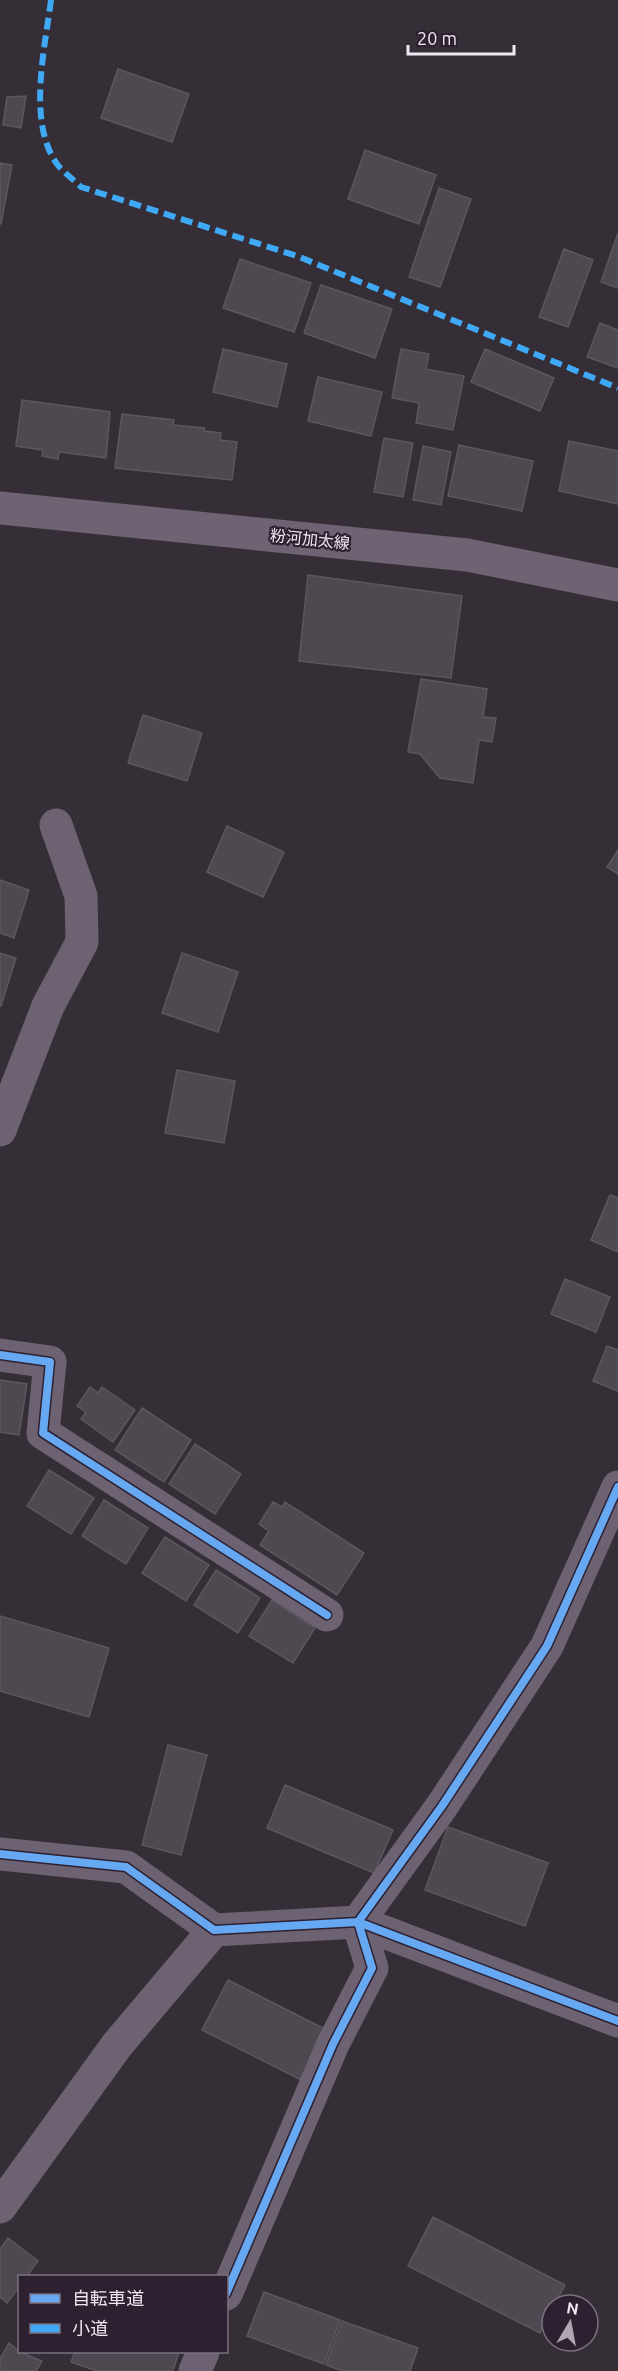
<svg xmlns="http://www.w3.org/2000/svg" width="618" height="2371" viewBox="0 0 618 2371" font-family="Ubuntu,'Noto Sans JP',sans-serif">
  <rect width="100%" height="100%" fill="#352e37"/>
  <path fill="#4e4850" stroke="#5c565e" stroke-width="1.5" d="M118,69L189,94L172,142L101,118Z
    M26,96L21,128L3,125L7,97Z
    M365,150L436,175L419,224L348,199Z
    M0,163L12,165L1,224H0Z
    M439,188L471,199L440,287L409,277Z
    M618,233V288L601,282Z
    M564,249L593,260L568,327L539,317Z
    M240,259L311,283L294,332L223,308Z
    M321,285L392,309L375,358L304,333Z
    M600,323L618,330V368L587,357Z
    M223,349L287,364L277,407L213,392Z
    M401,349L429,354L426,369L464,376L453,430L416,423L419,403L392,398Z
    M485,349L554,378L540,411L471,382Z
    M318,377L382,392L371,436L308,421Z
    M22,400L110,412L106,458L59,452L58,459L42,456L43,450L16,446Z
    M122,414L174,420L173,425L204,428V431L221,433L220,440L237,442L232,480L115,468Z
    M384,438L413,443L403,497L374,492Z
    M569,441L618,451V504L559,491Z
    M459,445L533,461L522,511L448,496Z
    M423,446L451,452L441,505L413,500Z
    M308,575L462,596L451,678L299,661Z
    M421,679L487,689L483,717L496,718L492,742L479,740L473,783L440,778L420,754L408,752Z
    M143,715L202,733L187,781L128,763Z
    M227,826L284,852L263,897L207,872Z
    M618,850V874L607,867Z
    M0,880L29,890L14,938L0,933Z
    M0,953L16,958L1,1006H0Z
    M182,953L238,972L218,1032L162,1013Z
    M177,1070L235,1081L224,1143L165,1133Z
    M610,1195L618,1198V1252L591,1240Z
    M565,1279L610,1297L596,1332L551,1314Z
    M607,1346L618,1350V1391L593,1381Z
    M0,1380L27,1384L19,1435L0,1432Z
    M90,1387L98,1393L102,1387L135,1410L113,1442L81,1419L86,1412L77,1406Z
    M142,1408L191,1440L164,1482L115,1450Z
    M195,1444L241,1474L215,1514L169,1484Z
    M49,1470L94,1498L71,1534L27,1506Z
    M104,1500L148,1528L126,1564L82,1536Z
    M273,1502L282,1507L285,1502L364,1553L337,1595L260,1545L269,1531L259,1524Z
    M165,1537L209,1565L186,1601L142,1573Z
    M216,1570L260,1598L238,1633L194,1605Z
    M272,1600L315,1628L293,1663L249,1636Z
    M0,1616L109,1648L89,1717L0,1691Z
    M168,1745L207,1755L181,1855L142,1845Z
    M285,1785L393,1830L374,1873L267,1828Z
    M448,1827L548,1863L525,1926L425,1890Z
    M228,1980L327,2030L301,2080L202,2030Z
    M433,2217L565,2285L540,2333L408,2266Z
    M8,2238L38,2261L27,2276H20V2286L7,2303L0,2297V2249Z
    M264,2292L340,2320L324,2364L247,2336Z
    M342,2321L418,2348L410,2371H343L326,2365Z
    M9,2343L20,2352L42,2361L36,2371H0V2359Z
    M75,2352H179L173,2371H97L71,2362Z"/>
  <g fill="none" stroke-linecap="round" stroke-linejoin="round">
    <path stroke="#6d6271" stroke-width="33" d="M0,1130L48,1006L82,942L81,896L56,825
      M0,1355L50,1362L43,1433L327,1615
      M0,1854L126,1867L214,1930L358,1922L618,2021
      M358,1922L442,1806L547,1646L618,1487
      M0,2207L117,2045L214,1930
      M226,2294L333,2044L372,1968L358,1922
      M195,2371L203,2352"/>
    <path stroke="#6f6272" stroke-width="33" d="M0,508L467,555L618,585"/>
    <path stroke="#3fa9f5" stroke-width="6" stroke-dasharray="12 6" stroke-linecap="butt" d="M51,0C45,48 27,122 57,164C63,172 74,180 81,187L297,256L618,388"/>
    <defs>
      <path id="cycleway" d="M0,1355L50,1362L43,1433L327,1615
        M0,1854L126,1867L214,1930L358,1922L618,2021
        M358,1922L442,1806L547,1646L618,1487
        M226,2294L333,2044L372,1968L358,1922"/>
    </defs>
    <use href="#cycleway" stroke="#2d2031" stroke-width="11"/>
    <use href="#cycleway" stroke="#66a8f1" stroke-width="8"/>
  </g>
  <g text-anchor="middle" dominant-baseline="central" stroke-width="4.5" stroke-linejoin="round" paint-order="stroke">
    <g font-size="16" fill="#f0e7f3" stroke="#2d2031">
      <text transform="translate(310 539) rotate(6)">粉河加太線</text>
    </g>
  </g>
  <rect x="18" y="2275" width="210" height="78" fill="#2d2031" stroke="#7b707f" stroke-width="1.5"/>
  <rect x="30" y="2294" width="30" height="9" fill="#66a8f1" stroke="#7b707f" stroke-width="1.5"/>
  <text x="72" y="2305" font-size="18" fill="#f0e7f3">自転車道</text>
  <rect x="30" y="2324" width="30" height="9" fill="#3fa9f5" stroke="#7b707f" stroke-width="1.5"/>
  <text x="72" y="2335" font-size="18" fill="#f0e7f3">小道</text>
  <g transform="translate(570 2323) rotate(10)"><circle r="28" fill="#2d2031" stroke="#7b707f" stroke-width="1.5"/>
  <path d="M0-4.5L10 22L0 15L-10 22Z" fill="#afa6b1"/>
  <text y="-9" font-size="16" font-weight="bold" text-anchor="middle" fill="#f0e7f3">N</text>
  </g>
  <path d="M408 45v9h106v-9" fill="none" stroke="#f0e7f3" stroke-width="3"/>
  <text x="417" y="45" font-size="18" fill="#f0e7f3" stroke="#2d2031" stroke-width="4.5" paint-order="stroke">20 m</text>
</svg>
